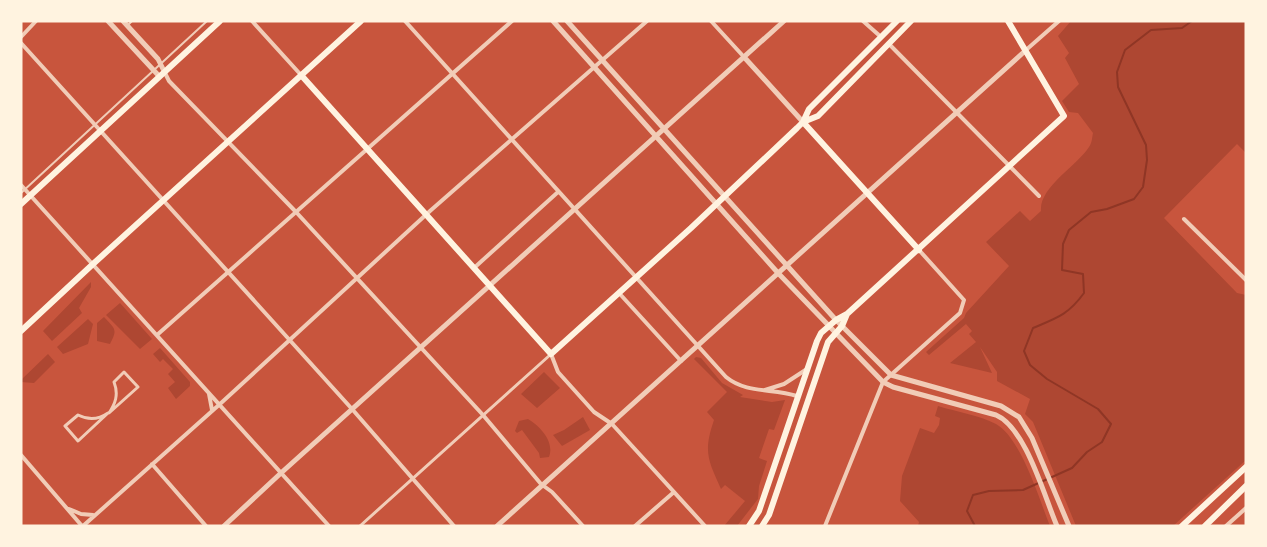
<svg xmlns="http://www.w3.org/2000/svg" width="1267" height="547" viewBox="0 0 1267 547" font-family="'Varela Round',sans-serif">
  <rect width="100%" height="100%" fill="#c8553d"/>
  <path fill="#ae4732" d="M1071,21H1246V153L1237,144L1164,218L1237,293L1246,295V460L1173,526H1076L1038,434L1033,422L1025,414L1030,399L997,381V372L980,347L992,373L950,363L976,342L969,334L972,331L966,324L929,355L926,352L964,318L966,313L1009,266L986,242L1020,211L1030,221L1041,211C1039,187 1077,166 1089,147C1092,143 1092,138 1093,133L1078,113L1069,112L1062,101L1079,84L1065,58L1069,53L1058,36Z
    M91,282V287L79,308L82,313L52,341L43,331Z
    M120,303L152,339L140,349L106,315Z
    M104,317C115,329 118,329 110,344L97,341V323Z
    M88,319L93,324L88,344L63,354L57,347Z
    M160,348L190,382V386L176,399L168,388L175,382L168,374L173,369L163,359L160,362L153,354Z
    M48,354L55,362L34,383L21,382V380Z
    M696,357L701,358L722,383L743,395L740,397L772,402L785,400L774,430L769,429L759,458L767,461L759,486L758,499L737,526H724L745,501L725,485L721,489C708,460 703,452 714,420L707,412L727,392L694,359Z
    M544,372L560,388L537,408L521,394Z
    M938,406C957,412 979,415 996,424C1021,438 1039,499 1050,526H918L919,522L900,501L902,476L920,428L934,433L939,425L940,418L935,416Z
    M583,417L590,430L562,446L553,435L564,430Z
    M528,419C540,426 555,442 549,457L540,458L539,453L522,430L517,433L515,431L519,421Z"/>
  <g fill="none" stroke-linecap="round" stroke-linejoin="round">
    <path stroke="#8f3625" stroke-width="2" d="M975,526L967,511L973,495L989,491L1023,490L1072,468L1087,452L1102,442L1111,424L1098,409L1047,379L1030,365L1024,351L1033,328C1057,318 1068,315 1084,293L1083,274L1062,270L1063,244L1069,230L1091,212L1107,209L1134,199L1143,187L1147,160L1146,145L1118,87L1117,72L1125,50L1151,30L1182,28L1192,21"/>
    <path stroke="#f1ccb7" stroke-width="2" d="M127,26L132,21
      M21,193L207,21"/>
    <path stroke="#f1ccb7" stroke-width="3" d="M124,372L138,387L109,413C115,404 119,395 114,382Z
      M108,413L78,441L65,426L78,415C88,420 98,420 108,413Z
      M360,526L550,355"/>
    <path stroke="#f1ccb7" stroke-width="4" d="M252,21L301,75
      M405,21L726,377C747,394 772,388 797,396
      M711,21L744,57
      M863,21L881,37
      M21,37L36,21
      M21,43L352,409L454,526
      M889,44L1039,196
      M1026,50L1059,21
      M164,71L169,81L296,212L483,415L541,484L552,492L583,526
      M21,185L329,526
      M1184,219L1246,280
      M474,268L558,192
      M619,293L681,361
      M157,335L512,21
      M551,354L558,372L594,412L612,424L705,526
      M765,390L784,384L807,369
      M209,394L212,410
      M21,455L82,526
      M152,464L206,526
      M69,509L81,514L93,515
      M83,526L220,404L430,211L647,21
      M635,526L674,492
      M825,526L883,382L960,313L964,300L919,250
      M1226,526L1246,508"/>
    <path stroke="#f1ccb7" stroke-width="5" d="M108,21L159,76
      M123,21L158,59L164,71
      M553,21L778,273L883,382L893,387L996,415C1026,428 1044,496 1057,526
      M567,21L836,320L891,375L1001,406L1019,417L1032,438L1069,526
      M744,57L803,122
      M224,526L281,473L784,21
      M497,526L1025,51"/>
    <path stroke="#fff3e0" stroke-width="6" d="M301,75L551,354L691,228L797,128L803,122L818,116L911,21
      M803,122L919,250
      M803,122L809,109L897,21
      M749,526L759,511L817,341L821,333L836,320L847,314L1064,116L1008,21
      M762,526L769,515L828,342L842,326L847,314
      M1182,526L1246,467
      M1205,526L1246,486"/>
    <path stroke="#fff3e0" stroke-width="6" d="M21,204L220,21
      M21,331L93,264L361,21"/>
  </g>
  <rect width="1267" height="547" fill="none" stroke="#fff3e0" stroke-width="45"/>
</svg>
